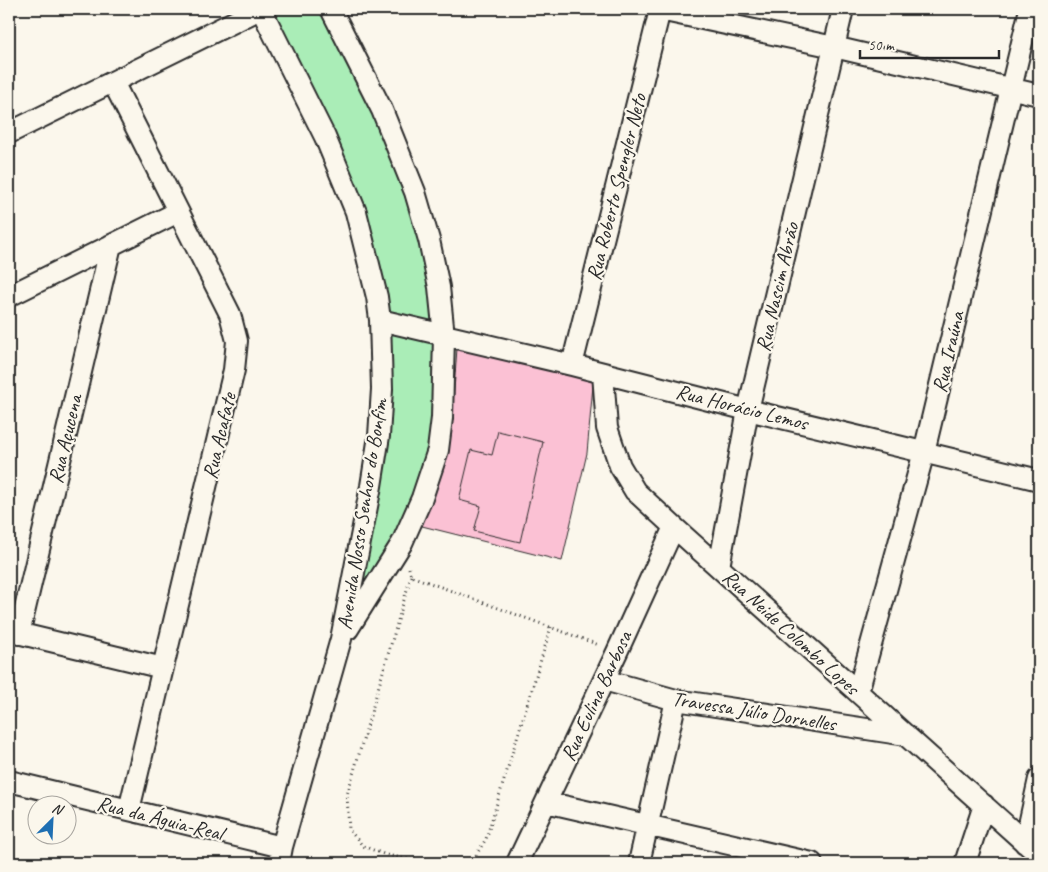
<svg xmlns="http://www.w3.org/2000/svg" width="1048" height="872" viewBox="0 0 1048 872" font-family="Caveat,sans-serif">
  <rect width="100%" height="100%" fill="#fbf7ec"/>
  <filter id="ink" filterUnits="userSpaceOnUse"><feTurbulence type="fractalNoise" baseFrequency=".02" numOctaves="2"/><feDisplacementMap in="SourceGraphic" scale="10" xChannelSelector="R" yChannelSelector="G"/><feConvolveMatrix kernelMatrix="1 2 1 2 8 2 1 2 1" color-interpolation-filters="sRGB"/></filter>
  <g filter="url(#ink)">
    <path fill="#aaedb7" stroke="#6a8c71" d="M279,9H325L382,132L412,206L424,249L439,336L434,439L402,524L358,599L385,301L368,218L339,149L272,12Z"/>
    <path fill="#fbc1d4" stroke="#2b2b2b" d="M457,348L594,374L587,453L562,561L422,526L431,500L452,419Z
      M498,431L543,442L520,542L474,531L481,506L459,500L471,450L492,455Z"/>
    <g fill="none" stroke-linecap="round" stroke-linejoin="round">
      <defs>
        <path id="minor" d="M261,9L325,137L356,212L377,297L380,320L382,389L379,436L371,486L341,639L282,847L279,863
          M331,9L382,110L415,192L429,240L439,287L444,336L442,418L438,450L422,498L402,543L348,629
          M113,82L230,314L237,341L234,370L129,810
          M9,133L260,9
          M9,296L178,212
          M380,320L572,365L748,410L1039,480
          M572,365L660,10L834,47L1039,95
          M603,373L607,428L620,466L635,491L674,527L1039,855
          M719,567L748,410L843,9
          M9,631L163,668
          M19,634L111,245
          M604,680L676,700L906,735
          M858,692L924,452L1030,9
          M9,781L282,847
          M546,802L812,863
          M1025,843L1039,779
          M517,863L617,652L674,527
          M639,863L676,700
          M965,863L984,805"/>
      </defs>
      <use href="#minor" stroke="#2b2b2b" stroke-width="24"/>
      <path stroke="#2b2b2b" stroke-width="3" stroke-dasharray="1 4" stroke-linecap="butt" d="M409,568L411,576L599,645
        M411,576L347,795L349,830L363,846L386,855L428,863
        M464,863L473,860L486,839L551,627"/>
      <use href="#minor" stroke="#fbf7ec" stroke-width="20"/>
    </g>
  </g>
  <g text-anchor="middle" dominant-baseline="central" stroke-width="4.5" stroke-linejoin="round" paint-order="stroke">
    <g font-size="21" fill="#2b2b2b" stroke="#fbf7ec">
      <text transform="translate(616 187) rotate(-76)">Rua Roberto Spengler Neto</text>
      <text transform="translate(777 287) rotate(-77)">Rua Nascim Abrão</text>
      <text transform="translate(948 352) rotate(-77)">Rua Iraúna</text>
      <text transform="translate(742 407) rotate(14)">Rua Horácio Lemos</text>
      <text transform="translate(219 436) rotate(-77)">Rua Acafate</text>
      <text transform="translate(65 439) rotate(-77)">Rua Açucena</text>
      <text transform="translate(362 514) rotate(-81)">Avenida Nosso Senhor do Bonfim</text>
      <text transform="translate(791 632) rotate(42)">Rua Neide Colombo Lopes</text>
      <text transform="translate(596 696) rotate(-65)">Rua Eulina Barbosa</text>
      <text transform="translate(754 711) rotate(9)">Travessa Júlio Dornelles</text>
      <text transform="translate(160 818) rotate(14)">Rua da Águia-Real</text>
    </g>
  </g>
  <rect width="1048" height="872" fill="none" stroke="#fbf7ec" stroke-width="30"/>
  <rect x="15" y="15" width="1018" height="842" fill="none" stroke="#2b2b2b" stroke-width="2" filter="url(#ink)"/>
  <g transform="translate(52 820) rotate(24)"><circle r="24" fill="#fbf7ec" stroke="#a8a59f"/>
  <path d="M0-4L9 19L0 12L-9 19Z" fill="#1f6fb2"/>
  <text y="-8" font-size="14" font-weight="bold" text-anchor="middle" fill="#2b2b2b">N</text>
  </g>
  <path d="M860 50v8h139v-8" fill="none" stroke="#2b2b2b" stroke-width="2.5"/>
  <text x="868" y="50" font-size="15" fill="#2b2b2b" stroke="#fbf7ec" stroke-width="4" paint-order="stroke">50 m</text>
</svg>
